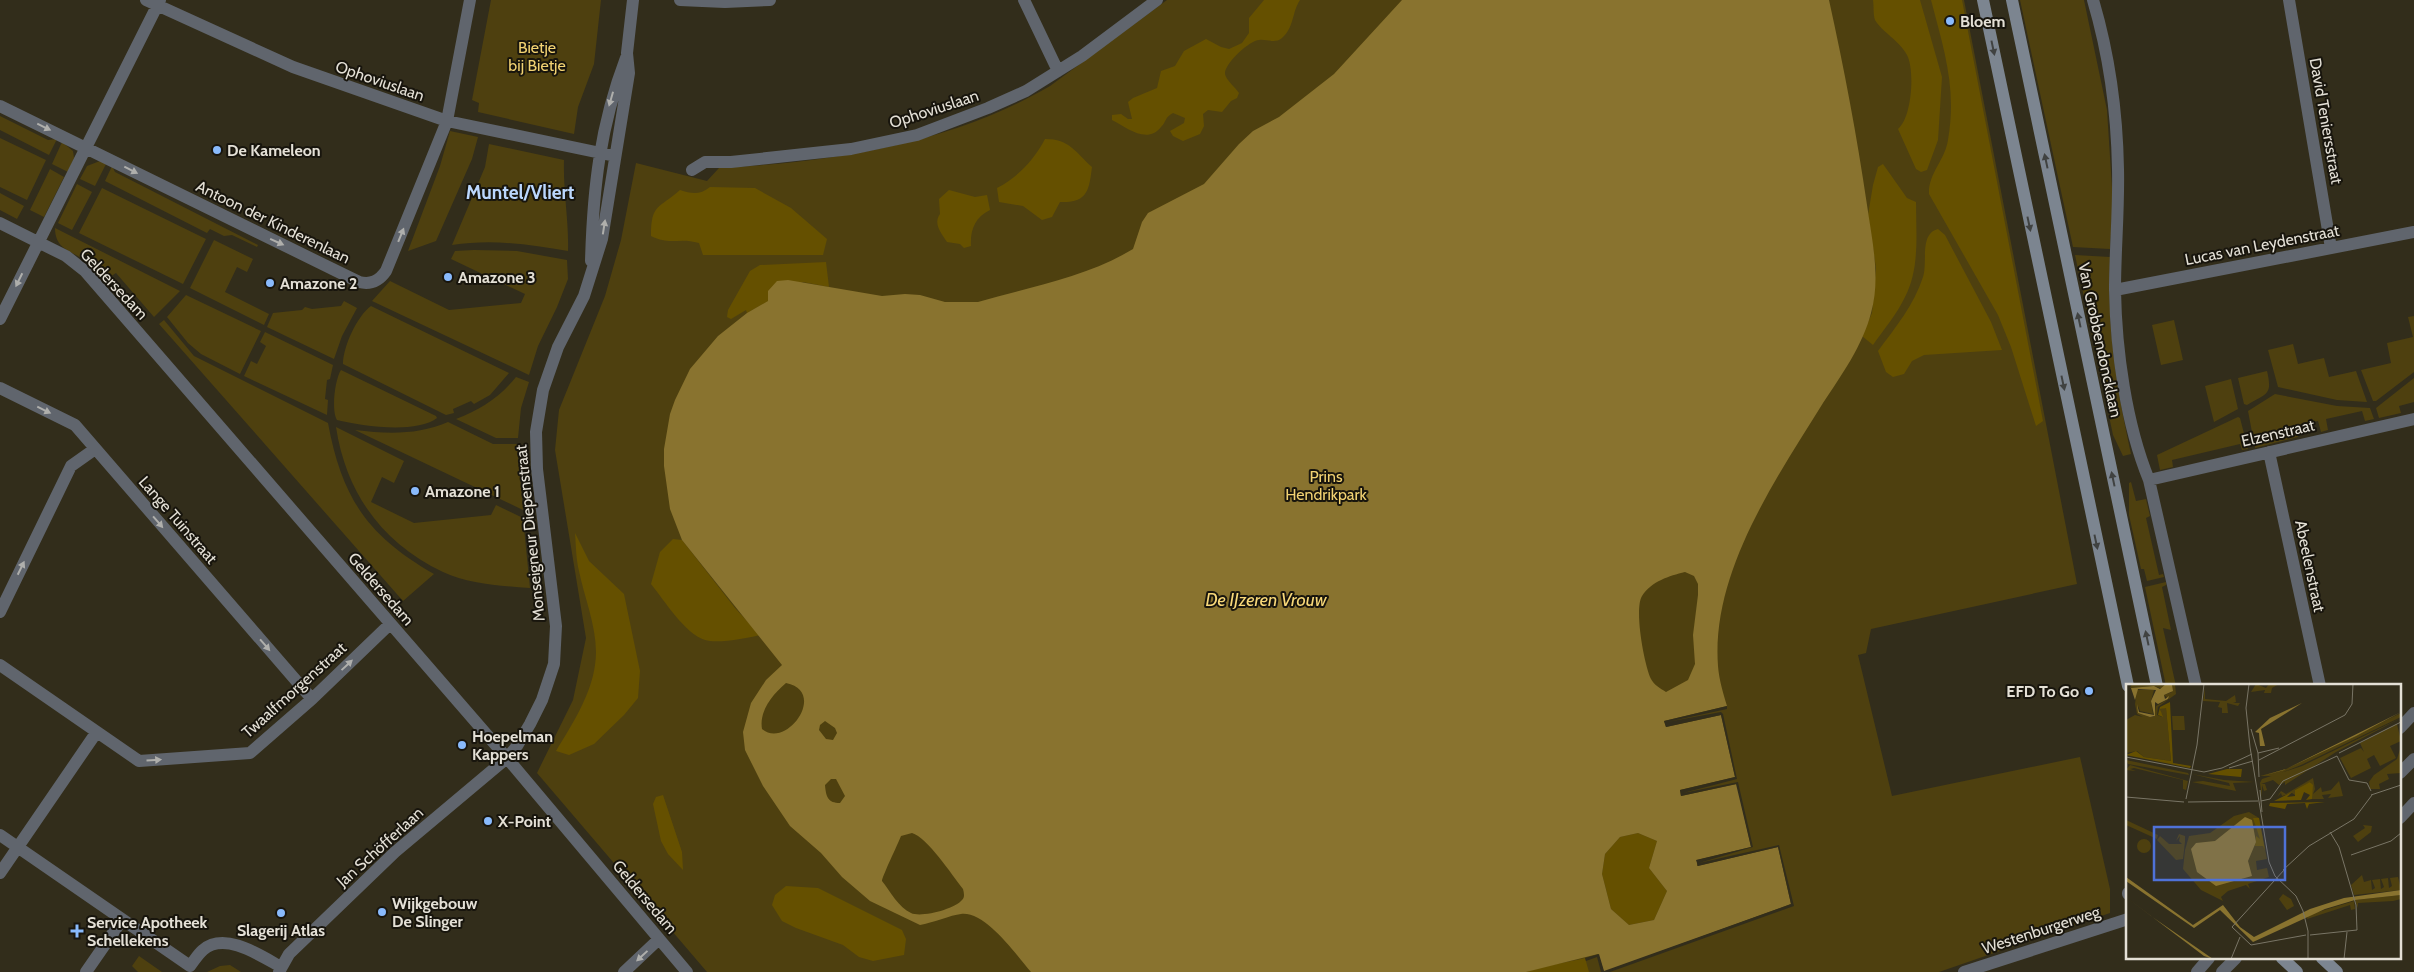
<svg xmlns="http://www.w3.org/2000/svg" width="2414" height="972" viewBox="0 0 2414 972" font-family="Cabin,sans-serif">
  <rect width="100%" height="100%" fill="#322d1b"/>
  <path fill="#4e400f" d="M491,0H601L594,64L578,107L574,134L478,112L479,103L472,100Z
    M1167,0H1964L2077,584L1871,629L1866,653L1858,655L1892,796L2080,757L2110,889V913L1939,972H707L537,773L573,700L586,638L555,450L559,410L605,296L621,240L636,163L707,181L719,168C833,162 950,144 1050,86Z
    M2020,0H2084L2107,110L2113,203L2110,249L2073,247Z
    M0,116L48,140L57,139L49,155L0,130Z
    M450,131L478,137L472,159L436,241L408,251L440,166Z
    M0,138L46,160L27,200L0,187Z
    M62,142L73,151L74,158L68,172L52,164Z
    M489,144L564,160C563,191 569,221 568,251C529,244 491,239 452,245L485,167Z
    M100,161L106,164L95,186L80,179L87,166Z
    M112,166L115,172L258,245L257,247L232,235L224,236L210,229L207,233L105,181Z
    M50,169L64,177L44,217L30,210Z
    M77,184L92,192L72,230L58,223Z
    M102,188L206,239L183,284L79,233Z
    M0,193L24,206L17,219L0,210Z
    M55,228L180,291L154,317L116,273L104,281C99,276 95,268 89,263C74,251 55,251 55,228Z
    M214,240L253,259L247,272L237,267L225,292L269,314L264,325L190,288Z
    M474,250L517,251L567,260L568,279L557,307L538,346L529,375L372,301L390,281L449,310L521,303L525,294L451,259L455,251Z
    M2075,255L2110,257C2107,329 2116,384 2131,454L2123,456L2113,435Z
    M186,295L261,331L240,374L201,354L188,343L167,317Z
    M344,301L357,308L342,336L334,359L267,327L273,313L302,310L305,307L312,309L341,306Z
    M371,306L373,307L509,373L490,395L474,404L471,401L453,409L454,413L446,415L343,364C343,347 357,316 371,306Z
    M2414,316V372L2376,401H2373L2361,370L2391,363L2387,343L2413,337L2408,317Z
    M164,320L194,356L328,423C342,499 368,536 434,574L403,601L159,324Z
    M2174,320L2183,360L2161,365L2152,325Z
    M265,332L333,365L330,379L327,380L325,399L328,400L327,415L244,376L251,361L257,364L266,346L260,342Z
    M2293,344L2298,364L2324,358L2329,377L2356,371L2367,402L2337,400L2278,387L2268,350Z
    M341,370L436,416L437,418C416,434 361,426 337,420C331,410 335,379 341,370Z
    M2267,371C2273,396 2266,393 2247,405L2244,404L2238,378Z
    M516,377L529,382L521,408L518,438H496L456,419C481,409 499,398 516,377Z
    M2414,378V402L2399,406L2401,413L2379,418L2376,408Z
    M2231,379L2238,409L2214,422L2205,386Z
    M2275,394L2337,406L2370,408L2374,419L2365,421L2362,411L2326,419L2328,430L2321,432L2318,421L2295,426L2298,437L2255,448L2248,411Z
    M2238,417L2240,418L2248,449L2242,450L2240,444L2172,460L2173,467L2160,470L2157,455Z
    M448,422L493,444H517L523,510L355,430C388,434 418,435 448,422Z
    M336,427L404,461L394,483L382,477L371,502L414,523L491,515L496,505L523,518L530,588C501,586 469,584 443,572C382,543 346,493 336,427Z
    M2131,482L2136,501L2146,499L2150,516L2146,518L2159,575L2163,574L2164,577L2147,581L2144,569H2141L2129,515V483Z
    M2166,582V585L2162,587L2171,630L2163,628L2176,686H2166L2145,587Z
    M139,956L162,972H138L132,966Z
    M230,965L241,972H207L220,966Z"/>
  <path fill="#655000" d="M1264,0H1300C1292,12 1294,28 1282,38C1275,44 1267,39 1259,40C1250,40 1224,64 1225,74C1226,80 1235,87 1239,93L1237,98L1231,101L1222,112L1208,110L1203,114L1204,126L1200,134L1183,141L1173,136L1170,131L1184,123L1185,118L1173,113C1164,118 1167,121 1161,127C1147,145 1126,127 1112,120V115L1121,114L1128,119H1132L1128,102L1133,98L1157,88L1161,71L1175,66L1184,51L1206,39L1221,47L1229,49L1242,43L1249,33V18Z
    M1873,0H1920L1942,77L1938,140L1927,170L1921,172L1916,169L1898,129C1912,118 1915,70 1907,55C1900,41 1881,31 1875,20C1873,14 1874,6 1873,0Z
    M1931,0H1962L2043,421L2036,426L2011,347L1998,315L1929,194C1928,174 1945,160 1948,140C1957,88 1944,50 1931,0Z
    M1045,139C1070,139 1075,152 1092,167C1089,190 1088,203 1060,202L1052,217L1042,220L1023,206L999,202L997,188C1018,177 1034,160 1045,139Z
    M1883,164L1907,198L1916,202C1916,234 1920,268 1905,297C1897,314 1884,329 1873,345L1862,336L1872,313L1876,268L1868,215L1873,185L1878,167Z
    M710,187L755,188L791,208L827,239L823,255H703L699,243C678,237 671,246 651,236C651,203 659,209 680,190C692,194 700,195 710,187Z
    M949,190L975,197L987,195L990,210C975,217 970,230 971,246L964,248L960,244L947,242C941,233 933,224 940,214L939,199Z
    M1938,229L1945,235L1991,322L2002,350L1924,355L1912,361L1904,374L1893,377L1886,372L1878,351C1895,328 1914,305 1923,277C1928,262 1919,234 1938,229Z
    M826,262L829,287L803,282L747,313L746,310L731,319L727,317L728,310L750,271L760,265Z
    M575,533L589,561L624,594L640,671L638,698L624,715L594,744L569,755L556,751C572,725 591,695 595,665C600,634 585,601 579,571C576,559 576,546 575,533Z
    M673,539L682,540L735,608L760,635C748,638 717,644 705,640C685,634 664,600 651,584L660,552Z
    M663,795L682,852L683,870L668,854L661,841L653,804L656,797Z
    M1638,833L1657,841L1649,868L1667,891L1654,920L1629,925L1611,909L1602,874L1605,854L1620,837Z
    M786,886L818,888L902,930L906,939L904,955L873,961L859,957L843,945L796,928L782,921L772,905L775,895Z
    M1585,958L1589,972H1526C1544,965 1566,963 1585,958Z"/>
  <path fill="#89732f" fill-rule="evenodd" d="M1402,0H1829C1844,68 1857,136 1867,205C1872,240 1881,278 1871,313C1863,345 1841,376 1823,403C1776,479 1711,572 1718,666C1719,679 1723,693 1727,706L1664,721L1666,727L1721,715L1735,777L1680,790L1681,796L1737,784L1751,847L1697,860V866L1778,847L1791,904L1604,972L1598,954L1526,972H1031C1016,955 986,911 961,914C951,915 932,923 920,925L870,901L842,877L821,853L790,826L763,786L745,750L743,732L751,703L766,680L782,665L682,540L670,509L664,466V449L670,414L675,400L690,369L718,336L747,313L768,301V291L777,281L788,280L882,296L905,294L920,295L945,302H978C1030,287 1087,277 1133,249L1142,222L1148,213L1204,184L1239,144L1253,131L1279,117L1334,74ZM1685,572L1694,576L1698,584V595L1693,635L1695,664L1688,680L1666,692C1660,688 1654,685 1651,679C1644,664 1634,609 1642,596C1652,581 1669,576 1685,572ZM786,683C828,691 787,750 762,729C759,711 772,695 786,683ZM825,721L835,728L837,733L833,740L826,739L819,730L820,725ZM831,779H836L845,796L840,803C828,803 826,797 825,785ZM912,833C927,837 952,875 963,889C964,893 965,897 962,900C955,909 921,918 911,913C899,908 890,891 882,881C882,877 898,844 901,836ZM1638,833L1657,841L1649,868L1667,891L1654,920L1629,925L1611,909L1602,874L1605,854L1620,837Z"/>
  <path fill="#322d1b" d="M1727,706V709L1667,722L1721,712L1723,714L1737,779L1683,793L1738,782L1753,847L1699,863L1779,845L1794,906L1610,972H1601L1597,957L1586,961L1585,958L1599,954L1604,971L1791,904L1778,847L1698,866L1696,860L1751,847L1736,784L1681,796L1680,790L1735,777L1721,715L1666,727L1664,721Z"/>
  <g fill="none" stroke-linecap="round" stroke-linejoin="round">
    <path stroke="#60656d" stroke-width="12" d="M146,0L293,67L447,121L615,156
      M680,0L725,2L770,0
      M1024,0L1058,71
      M2093,0C2109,54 2117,112 2118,169C2119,209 2115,250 2115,290C2116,350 2126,424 2149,480L2196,686
      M2289,0L2331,248
      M0,106L359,282C371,285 379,281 386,271L447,121L470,0
      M692,170L705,162H731L851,149L917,135L988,108L1026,91L1082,56L1157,0
      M0,223L66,256L85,271L507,758L687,972
      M591,261C593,189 600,126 626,58
      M2115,290L2414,232
      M0,319L160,0
      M0,388L75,425L312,699
      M2269,452L2320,686
      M2149,480L2414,419
      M0,612L71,466L95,449
      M0,665L139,761L250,753L312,699L390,624
      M2400,728L2414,713
      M2400,818L2414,803
      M0,835L190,966C194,961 198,954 203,950C225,931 261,956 281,967
      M0,873L96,733
      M2128,893V894
      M86,972L122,920
      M279,972L289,954L395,852L507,758L517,746L530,724L542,700L554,664L556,626L537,469L536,432L543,390L558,347L584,296L602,239L629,73L627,53L633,0
      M624,972L659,939
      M1964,972L2128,919"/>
    <path stroke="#60656d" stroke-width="12" d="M2400,773L2414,759
      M2197,972L2209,958
      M2222,972L2236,958"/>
    <path stroke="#7c8590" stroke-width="12" d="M1983,0L2128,686
      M2012,0L2157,686
      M2282,958L2297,972
      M2322,958L2337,972"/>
  </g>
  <defs><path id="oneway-solid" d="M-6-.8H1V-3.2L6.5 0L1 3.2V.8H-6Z" transform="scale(1.25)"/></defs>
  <g fill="#404241">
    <use href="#oneway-solid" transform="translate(1993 48) rotate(78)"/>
    <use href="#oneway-solid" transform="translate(2046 161) rotate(-102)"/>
    <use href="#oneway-solid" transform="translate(2029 224) rotate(78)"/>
    <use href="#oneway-solid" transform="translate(2079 320) rotate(-102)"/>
    <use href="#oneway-solid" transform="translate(2063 383) rotate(78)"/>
    <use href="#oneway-solid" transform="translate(2113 479) rotate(-102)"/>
    <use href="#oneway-solid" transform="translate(2096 542) rotate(78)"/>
    <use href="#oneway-solid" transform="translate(2147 638) rotate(-102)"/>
  </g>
  <g fill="#afafac">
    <use href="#oneway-solid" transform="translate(611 99) rotate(106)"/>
    <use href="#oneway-solid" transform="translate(44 127) rotate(26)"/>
    <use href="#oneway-solid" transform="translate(131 170) rotate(27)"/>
    <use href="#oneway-solid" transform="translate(604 227) rotate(-81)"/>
    <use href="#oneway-solid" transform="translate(401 235) rotate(-68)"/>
    <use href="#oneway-solid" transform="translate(277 242) rotate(24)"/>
    <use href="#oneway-solid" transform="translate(19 280) rotate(116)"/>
    <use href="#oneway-solid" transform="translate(44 410) rotate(26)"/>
    <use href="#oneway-solid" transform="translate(158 522) rotate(49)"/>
    <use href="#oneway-solid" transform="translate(21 568) rotate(-64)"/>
    <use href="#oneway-solid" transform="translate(265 645) rotate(49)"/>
    <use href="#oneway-solid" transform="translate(347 665) rotate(-43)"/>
    <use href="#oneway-solid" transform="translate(154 760) rotate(-4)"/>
    <use href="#oneway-solid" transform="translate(642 956) rotate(137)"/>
  </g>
  <g fill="#89bafc" stroke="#18150d" stroke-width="2">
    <circle cx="1950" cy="21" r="5"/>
    <circle cx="217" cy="150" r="5"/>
    <circle cx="448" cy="277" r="5"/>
    <circle cx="270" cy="283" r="5"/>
    <circle cx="415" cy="491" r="5"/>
    <circle cx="2089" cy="691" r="5"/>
    <circle cx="462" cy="745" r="5"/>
    <circle cx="488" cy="821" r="5"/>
    <circle cx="382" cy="912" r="5"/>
    <circle cx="281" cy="913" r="5"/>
    <path d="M74.5 923.5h5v5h5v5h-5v5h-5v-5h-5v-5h5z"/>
  </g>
  <g text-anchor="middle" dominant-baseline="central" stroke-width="4" stroke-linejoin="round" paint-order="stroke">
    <g font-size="16" font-weight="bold" fill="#e4e0d6" stroke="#18150d" text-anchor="start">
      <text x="1960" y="21">Bloem</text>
      <text x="227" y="150">De Kameleon</text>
      <text x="458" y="277">Amazone 3</text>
      <text x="280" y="283">Amazone 2</text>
      <text x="425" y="491">Amazone 1</text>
      <text x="2079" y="691" text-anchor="end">EFD To Go</text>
      <text x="472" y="736">Hoepelman<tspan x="472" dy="18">Kappers</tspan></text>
      <text x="498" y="821">X-Point</text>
      <text x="392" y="903">Wijkgebouw<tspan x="392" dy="18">De Slinger</tspan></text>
      <text x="87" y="922">Service Apotheek<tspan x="87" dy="18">Schellekens</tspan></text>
      <text x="281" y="930" text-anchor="middle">Slagerij Atlas</text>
    </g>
    <g font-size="16" fill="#f2d272" stroke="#18150d">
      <text x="537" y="47">Bietje<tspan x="537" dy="18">bij Bietje</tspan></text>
      <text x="1326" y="476">Prins<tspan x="1326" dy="18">Hendrikpark</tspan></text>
    </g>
    <g font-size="16" fill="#e4e0d6" stroke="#18150d">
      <text transform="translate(380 81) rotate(19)">Ophoviuslaan</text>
      <text transform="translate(934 109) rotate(-18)">Ophoviuslaan</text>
      <text transform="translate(2326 121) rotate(80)">David Teniersstraat</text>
      <text transform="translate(273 222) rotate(26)">Antoon der Kinderenlaan</text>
      <text transform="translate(2262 245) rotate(-11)">Lucas van Leydenstraat</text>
      <text transform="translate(114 284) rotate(47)">Geldersedam</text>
      <text transform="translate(2100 340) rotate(78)">Van Grobbendoncklaan</text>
      <text transform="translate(2278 433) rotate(-13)">Elzenstraat</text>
      <text transform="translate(178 520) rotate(49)">Lange Tuinstraat</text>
      <text transform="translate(530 533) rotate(-96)">Monseigneur Diepenstraat</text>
      <text transform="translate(2310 566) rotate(78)">Abeelenstraat</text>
      <text transform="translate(381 589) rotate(49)">Geldersedam</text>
      <text transform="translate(294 690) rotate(-42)">Twaalfmorgenstraat</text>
      <text transform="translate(380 847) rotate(-42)">Jan Schöfferlaan</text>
      <text transform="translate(645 897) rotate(50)">Geldersedam</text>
      <text transform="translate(2041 930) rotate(-18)">Westenburgerweg</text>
    </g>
    <g font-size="18" font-style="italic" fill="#f9d979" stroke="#18150d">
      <text x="1266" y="600">De IJzeren Vrouw</text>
    </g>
    <g font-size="19" font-weight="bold" fill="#bbd7fd" stroke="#18150d">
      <text x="520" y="192">Muntel/Vliert</text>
    </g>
  </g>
  <g transform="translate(2126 684)">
    <rect width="275" height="275" fill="#322d1b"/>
    <path d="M6,0H49L50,10L32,23L31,31L36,33L34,25L40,23L45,77L18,73L11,67L0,69V36L9,31L17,33L11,30L9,20L11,6H28L25,17L27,30L14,27L12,22V29L24,33H28L30,22L43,15L38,11L46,8L28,2L4,4ZM130,0L140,4L143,0H153L146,4L145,9H138L139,6L125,8ZM79,4V15L100,17L109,11L110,18L107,19H114L112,22L101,19L102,29H96V24L92,23L94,18L77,17ZM275,29V33L175,81L147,92H134L160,85ZM46,32H58L59,46H47ZM275,34L210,68L159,101V98L153,101L147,96L135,100H139L141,106L138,107L136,101V113L134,99L136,95L176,82ZM271,40L275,57L264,62L270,74L254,82L248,71L241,75L245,84L225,94L214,74L235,64L238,68L234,59ZM275,62V89L261,90L263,95L253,100L254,105H244L243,98L248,91L271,75ZM0,76L62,89L63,91L2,80ZM4,81L62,97L60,106L57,105V96L8,84L4,85L10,87L0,86ZM66,90L98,96L128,98L107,99L110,107L66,98L77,97L104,102L103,99ZM187,94L189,105L187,110L195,103L196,108L205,106L213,97L217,112L202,114L205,110L196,111L198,115H186L185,98L169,106V111L166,109L156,112L155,109L151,113L155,107L160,110ZM123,128L133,134L141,175L130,177L131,186L141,184L143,193L122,200L124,205L120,201L102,207L95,213L97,217L75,206L57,185L59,166L63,152L84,149L108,132ZM0,136L32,151L31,155L0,141ZM237,141L246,142L245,148L232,158L227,152L239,144ZM53,150L59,152V158L57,175L50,176L31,156L34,152L43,160H56L53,157L54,152L50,157ZM11 162a7 7 0 1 1 14 0a7 7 0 1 1-14 0ZM236,191L238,198L245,196L246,206L249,204L246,196L254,195L255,205L258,203L255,195L262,194L263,204L266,202L264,194L272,193L275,206L228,211L225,201ZM157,210L165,215L168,222L161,226L153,215ZM275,211V215L267,217L232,219V224L229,216ZM228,217L229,225L225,226L224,221L181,235L182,231Z" fill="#4e400f"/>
    <path d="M44,18L47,79L65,82L64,84L0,71L10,67L18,73L45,77L40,24L34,25L37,33L32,31L34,23ZM101,85H116L115,93L82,90ZM184,98L187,101L186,115L180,116L184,111L178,108L175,116L148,117L166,108L161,113L169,112V106ZM199,118L183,120L181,125L179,119L161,120L159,125L143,122L144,119ZM127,134H133L139,166L137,162H129L130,152L134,155Z" fill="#655000"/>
    <path d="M40,0L46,1L47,7L38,11L39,15L43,12L42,15L32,20L29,18V32L24,33L12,29L11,20L13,28L28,31L25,17L30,6L12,5L9,16L5,4L28,2L34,5ZM176,19L135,45L139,62H134L133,49L129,48L144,34ZM275,28L230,52L160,85L136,92L158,86ZM119,133L126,136L130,158L122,177L126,192L90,202L71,188L65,165L70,159L89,157ZM0,193L67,241L97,221L114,243L128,253L184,225L218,214L275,206V211L229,216L199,225L127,258L94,226L68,244L0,197ZM0,213L25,232L87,275L78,272Z" fill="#89732f"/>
    <path fill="none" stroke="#797566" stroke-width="1" d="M123,0L120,24L124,63L143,178L149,192L170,212L177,227L182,247V275M125,45L132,69L133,93M132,69L153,64M213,69L275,38M211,72L223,96L241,99L245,107M0,73L78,88L96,84L126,70M133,76L219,31L226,20L227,0M103,84L127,77M134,106L136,128M245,111L275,101M0,113L58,118M60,115L71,61L78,0M135,117L144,115L157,97L211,72M62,118L132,117M225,171L265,157L275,149M159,185L106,243L125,261L180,251M157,186L183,162L228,135L246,111M184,251L231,246L230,221L213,163L204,148M105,275L114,253M218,275L221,248"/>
    <path fill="#4f72d8" fill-opacity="0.15" stroke="#4f72d8" stroke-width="2.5" d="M28,143H159V196H28Z"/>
    <rect width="275" height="275" fill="none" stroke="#e4e0d6" stroke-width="2.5"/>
  </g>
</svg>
